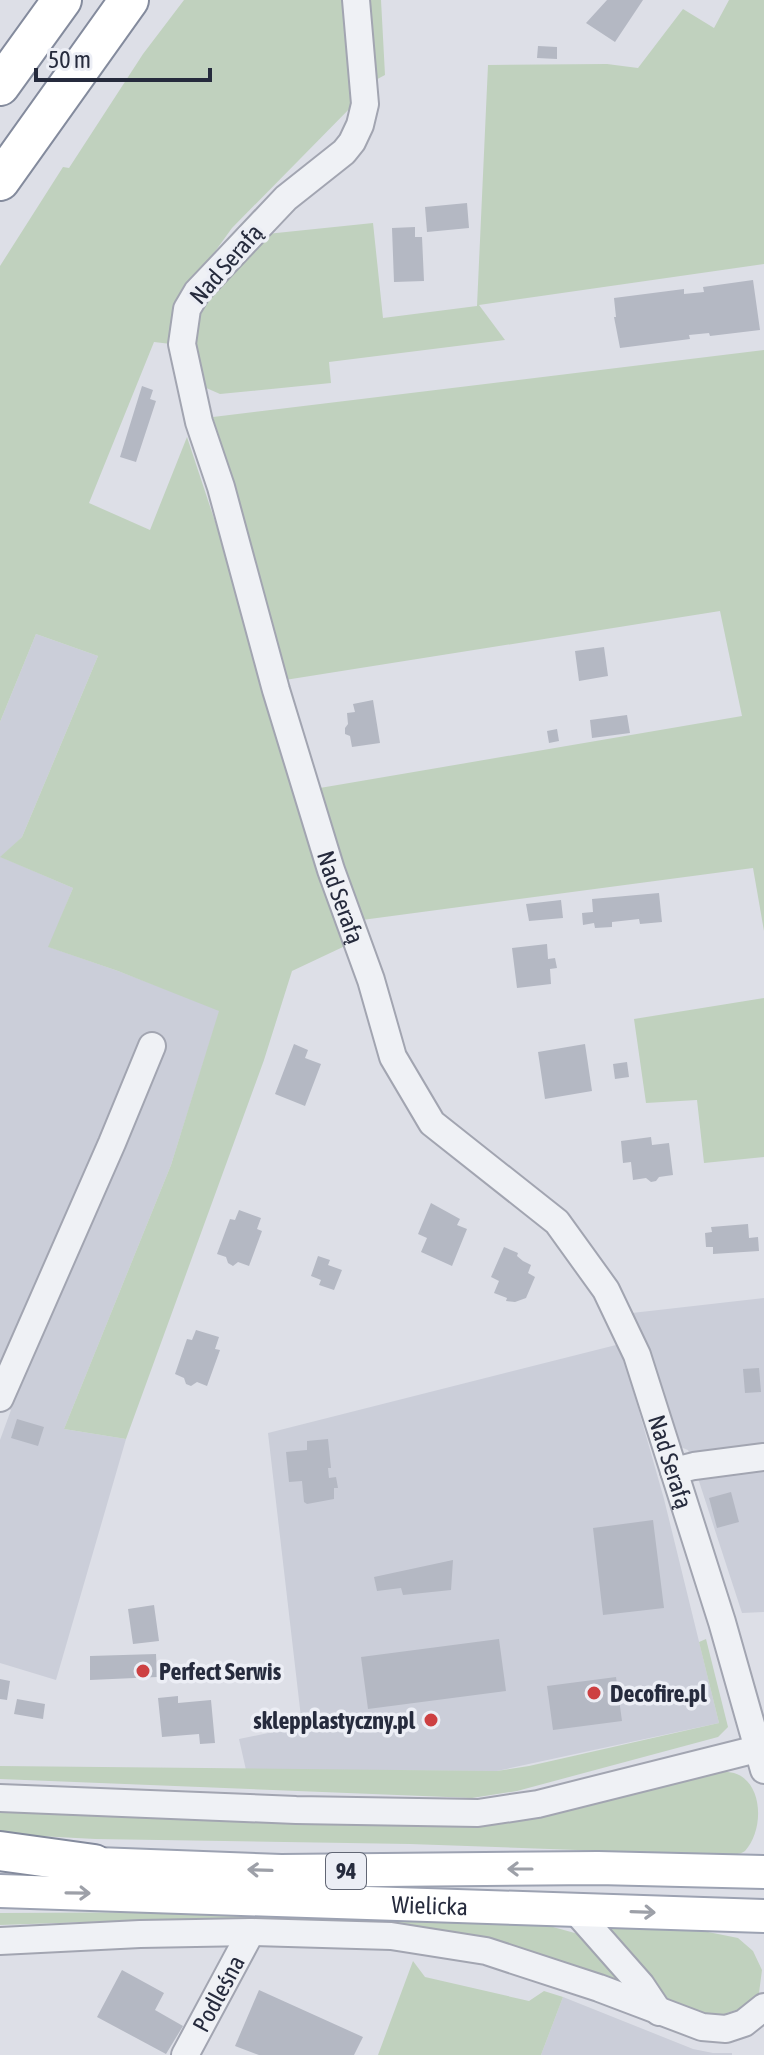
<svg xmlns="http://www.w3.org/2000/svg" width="764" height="2055" viewBox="0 0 764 2055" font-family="'Asap Condensed',sans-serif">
  <rect width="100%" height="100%" fill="#dddfe7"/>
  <path fill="#cbced9" d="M36,634L98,656L22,837L1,857L73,888L49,947L118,971L220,1010L171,1165L64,1429L126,1439L56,1680L0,1663V1440L11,1410L0,1404V722Z
    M764,1298V1612L742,1613L694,1466L688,1450L678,1446L632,1313Z
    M620,1344L664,1499L719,1723L497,1771L246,1770L239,1739L302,1726L268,1433Z
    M563,1997L693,2049L713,2053H732V2055H541Z"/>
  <path fill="#c0d1be" d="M184,0H347L359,99L232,228L180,300L171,344L154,342L89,503L150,530L187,437L243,606L345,946L292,971L264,1060L126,1439L64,1429L171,1165L219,1011L118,971L48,947L73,888L0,857L22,837L98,656L36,634L0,722V266L63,167L69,168L143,54Z
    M362,0H381L385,75L368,84Z
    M729,0H764V264L479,305L505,340L329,362L331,383L220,394L204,387L191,344V311L257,235L373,223L383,318L477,306L488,65L607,64L638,68L683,9L714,28Z
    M764,350V931L753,868L362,920L314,789L742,716L720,611L285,680L213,417Z
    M764,998V1157L704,1163L697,1100L646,1103L634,1019Z
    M706,1639L728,1727L718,1737L517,1791L472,1798L0,1779V1766L497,1771L529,1766L719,1723L699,1642Z
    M709,1772C716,1772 727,1771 734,1773C764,1782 764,1831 745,1851C738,1856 724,1855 715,1855L410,1844L95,1839L0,1834V1807L469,1824C552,1819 629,1794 709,1772Z
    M419,1911L553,1927L582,1935L624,1979L623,1986L493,1939L390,1923L147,1920L0,1925V1913Z
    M605,1927L698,1930L738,1938L753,1951L762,1970L759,1993L739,2009L715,2017L670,2003Z
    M413,1961L425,1977L529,2001L544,1991L563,1997L541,2055H378Z"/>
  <path fill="#b4b8c3" d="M607,0H643L615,42L586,23Z
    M538,46L557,47V59L537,58Z
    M467,203L469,228L427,232L425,207Z
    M415,227V237H422L424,281L394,282L392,228Z
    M753,280L760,330L710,336L709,333L689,335L690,339L620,348L614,317H616L614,298L684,289V294L704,292L703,287Z
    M142,386L153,390L150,399L156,401L136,462L120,457Z
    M604,647L608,676L579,681L575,651Z
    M373,700L380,743L352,747L350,736L345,734V728L348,724L347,713L355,712L353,704Z
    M627,715L630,733L592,738L590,720Z
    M557,729L559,741L549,743L547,731Z
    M659,893L662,922L640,924L639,919L612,922V927L595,928L594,923L583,925L582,913L593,912L592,899Z
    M561,900L563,918L529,921L526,904Z
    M547,944L548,959L555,958L557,968L550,969L551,984L517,988L512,948Z
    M294,1044L308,1050L305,1058L321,1064L305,1106L275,1094Z
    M585,1044L592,1091L545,1099L538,1052Z
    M627,1062L629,1077L615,1079L613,1064Z
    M651,1137L652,1145L669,1143L673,1175L659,1177L656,1181L651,1182L646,1178L633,1180L631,1162L623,1163L621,1141Z
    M431,1203L460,1219L457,1225L467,1229L452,1266L421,1252L427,1238L418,1234Z
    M239,1210L261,1218L257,1229L262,1231L249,1266L238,1262L233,1266L228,1263L226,1257L217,1254L230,1219L235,1220Z
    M748,1224L749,1238L758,1237L759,1251L713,1254V1247H706L705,1233L712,1232L711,1227Z
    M504,1247L518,1253L517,1256L523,1261L531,1265L528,1273L535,1277L526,1298L515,1302L506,1301L507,1298L494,1293L499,1281L491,1277Z
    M318,1256L330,1260L328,1265L342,1270L334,1290L319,1285L321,1280L311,1276Z
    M196,1330L219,1337L215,1349L220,1350L207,1386L197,1382L191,1386L186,1384L184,1378L175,1374L187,1339L192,1340Z
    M759,1368L761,1392L745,1393L743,1369Z
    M17,1419L44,1427L38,1446L11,1438Z
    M328,1439L331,1468H328L329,1478L336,1477L338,1488H334V1499L307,1504L304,1502L302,1481L289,1482L286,1452L307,1450V1441Z
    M731,1492L739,1522L717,1528L709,1498Z
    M653,1520L664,1608L603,1615L593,1528Z
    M453,1560L451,1590L403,1595L401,1588L377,1591L374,1577Z
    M154,1605L159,1641L133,1644L128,1609Z
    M499,1639L506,1691L368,1709L361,1657Z
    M156,1654L157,1677L90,1680V1656Z
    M616,1677L622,1721L553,1730L547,1686Z
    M0,1679L10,1681L7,1700L0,1699Z
    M178,1696V1703L211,1700L215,1743L200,1744L199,1734L162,1737L158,1698Z
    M17,1699L45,1704L43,1719L14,1714Z
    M122,1970L164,1993L155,2010L183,2026L166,2054L97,2017Z
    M259,1990L363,2037L354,2055H259L235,2046Z"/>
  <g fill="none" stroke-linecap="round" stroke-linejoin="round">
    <defs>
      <g id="minor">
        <path id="s1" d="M356,0L365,104L360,125L352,142L344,152L286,198L197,292L187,309L182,344L199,422L221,487L276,690L331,870L371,980L393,1057L432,1123L557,1222L606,1290L637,1355L722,1622L764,1770"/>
        <path d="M0,1398L112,1143L152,1046"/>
        <path d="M674,1471L694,1466L764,1457"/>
        <path d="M0,1798L296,1810L478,1813L538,1804L757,1749"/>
        <path d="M574,1909L641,1985L659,2012"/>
        <path d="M0,1941L140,1934L251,1932L391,1936L486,1951L599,1988L702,2027L726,2029L744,2023L764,2007"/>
        <path id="s2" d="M185,2055L251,1932"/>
      </g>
      <g id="major">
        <path d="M71,1863L281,1871L598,1868L764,1872"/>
        <path id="s3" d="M0,1891L764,1916"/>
      </g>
      <path id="highway" d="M0,86L62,0
        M0,181L129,0
        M0,1851L94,1864"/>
    </defs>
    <use href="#minor" stroke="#a2a5b1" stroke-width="30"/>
    <use href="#major" stroke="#9ca2b2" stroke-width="36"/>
    <use href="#highway" stroke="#848b9d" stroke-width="42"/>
    <use href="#minor" stroke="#eff1f5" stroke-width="26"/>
    <use href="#major" stroke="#fff" stroke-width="32"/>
    <use href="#highway" stroke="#fff" stroke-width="38"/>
  </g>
  <defs><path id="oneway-shaft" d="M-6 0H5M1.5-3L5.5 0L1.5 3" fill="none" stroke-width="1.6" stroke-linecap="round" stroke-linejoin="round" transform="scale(2)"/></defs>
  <g stroke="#9da0a8">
    <use href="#oneway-shaft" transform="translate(520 1869) rotate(180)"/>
    <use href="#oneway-shaft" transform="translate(260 1870) rotate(-178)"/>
    <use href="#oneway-shaft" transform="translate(78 1893) rotate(1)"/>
    <use href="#oneway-shaft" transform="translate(643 1912) rotate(2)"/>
  </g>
  <g fill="#cd4042" stroke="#eceef5" stroke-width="3">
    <circle cx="143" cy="1671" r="8"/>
    <circle cx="594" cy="1693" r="8"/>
    <circle cx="431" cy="1720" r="8"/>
  </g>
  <g text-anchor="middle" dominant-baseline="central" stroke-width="7" stroke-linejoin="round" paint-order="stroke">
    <rect fill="#eceef5" stroke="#616674" stroke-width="2" x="326" y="1853" width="40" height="36" rx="6"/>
    <g font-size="22" font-weight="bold" fill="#262b3d">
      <text x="346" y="1871">94</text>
    </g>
    <g font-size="24" fill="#262b3d" stroke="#eceef5">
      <text transform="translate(226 264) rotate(-49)">Nad Serafą</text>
      <text stroke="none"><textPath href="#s1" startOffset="992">Nad Serafą</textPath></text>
      <text stroke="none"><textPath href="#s1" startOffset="1664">Nad Serafą</textPath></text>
      <text stroke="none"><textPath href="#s3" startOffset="430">Wielicka</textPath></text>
      <text stroke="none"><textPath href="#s2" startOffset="70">Podleśna</textPath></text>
    </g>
    <g font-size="24" font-weight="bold" fill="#262b3d" stroke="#eceef5" text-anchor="start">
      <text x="159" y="1671">Perfect Serwis</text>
      <text x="610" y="1693">Decofire.pl</text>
      <text x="415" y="1720" text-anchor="end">sklepplastyczny.pl</text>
    </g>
  </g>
  <path d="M36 68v12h174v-12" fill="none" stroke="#262b3d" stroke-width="4"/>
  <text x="48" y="68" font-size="24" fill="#262b3d" stroke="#eceef5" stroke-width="6" paint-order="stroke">50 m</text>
</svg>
